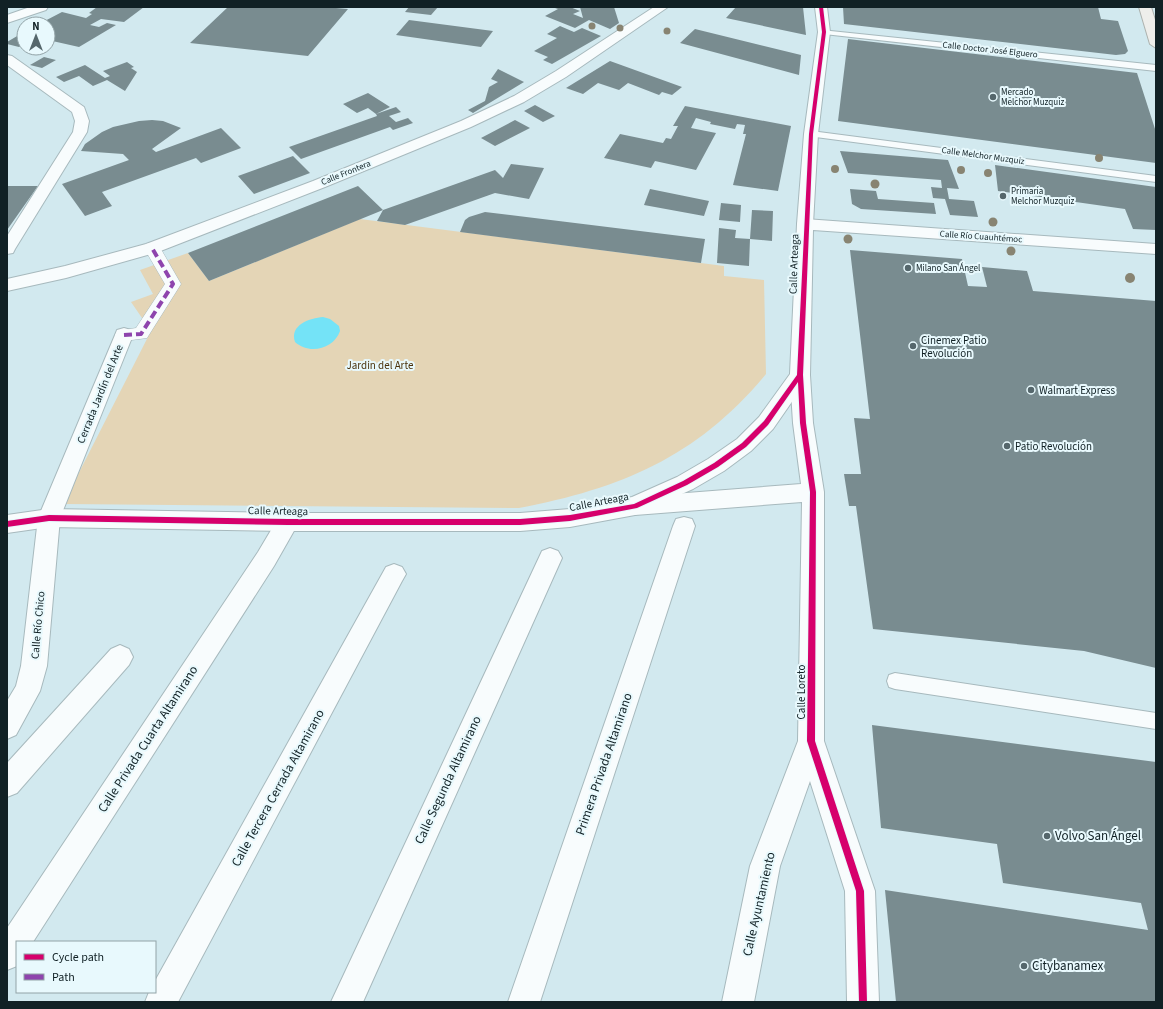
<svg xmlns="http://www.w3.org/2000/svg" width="1163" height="1009" viewBox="0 0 1163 1009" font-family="'Source Sans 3',sans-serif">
  <rect width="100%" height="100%" fill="#d2e9ef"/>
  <path fill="#e4d5b6" d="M360,219L724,266V276L764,280L766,374C697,457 622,488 519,508L63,504L151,331L131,302L153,294L140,270L188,253L209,281Z"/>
  <path fill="#74e3f7" d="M323,317L330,319L339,326L340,331C334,349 309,355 295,342C289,325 310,318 323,317Z"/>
  <path fill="#798c90" d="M97,7H144L124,22L101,19L90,25L99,27L107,23L116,25L79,47L48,40V24H39L62,12L86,18L92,14L89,13Z
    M228,7H324L348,9L308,56L190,43Z
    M409,7H438L431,15L405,12Z
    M552,7H570L580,11L573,14L583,18L580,7H614L619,23L610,29L589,20L575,28L545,16L558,9Z
    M736,7H803L806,35L726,18Z
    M843,7H1098L1101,19L1118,21L1128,51L1125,54L1116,55L844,24Z
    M409,20L493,31L481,47L396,35Z
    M560,26L574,32L582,28L601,36L552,64L543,60L548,57L534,51L557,38L547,34Z
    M695,29L801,55L799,75L680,43Z
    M24,32V44L19,47L7,44V42Z
    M848,39L1137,73L1156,132V163L838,121Z
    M44,57L56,60L42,68L30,65Z
    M610,61L682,87L672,95L662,92L659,95L628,83L619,90L598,83L583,94L566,88Z
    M127,62L134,67L131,68L137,72L125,91L107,80L93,86L79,76L64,82L56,77L85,65L105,78L110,76L103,71Z
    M498,69L524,82L473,113L468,110L485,101L489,87L498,82L491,79Z
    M368,93L390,107L376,114L368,108L357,113L343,104Z
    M535,105L555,116L543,122L524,111Z
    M685,106L791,126L778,191L733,185L746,134H743L745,125L737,124L735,129L710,124L711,122L696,118L691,128L716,133L696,170L655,161L651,168L604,158L620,134L663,143L666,138L671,139L678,126H673Z
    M396,107L401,112L389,116L396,122L408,118L413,123L393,130L390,127L301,159L289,147L377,116L376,114Z
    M152,120L163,121L181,128L152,149L156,152L221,128L241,148L201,163L196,158L102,192L112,206L85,216L62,184L129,160L123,154L81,151L85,144L102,132L113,127L139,121Z
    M515,120L530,128L495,146L481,138Z
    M840,151L948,160L959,189L947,188L949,199L974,201L978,217L950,215L945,199L933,198L931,187L942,188L941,180L848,173Z
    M293,156L310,173L254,194L238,176Z
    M511,164L544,168L529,199L495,193L405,225L377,221L383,210L209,281L188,253L358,186L383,210L495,170L503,178Z
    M995,165L1156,187V230L1133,229L1125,209L998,191Z
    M7,186H38L7,230Z
    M650,189L709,201L704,216L644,205Z
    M850,189L876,191L878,199L934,203L936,214L861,209L852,204Z
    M721,203L741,205L740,222L719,220Z
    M752,210L773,211L772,241L750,239Z
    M485,212L705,239L701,263L460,232L465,220L469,217Z
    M719,228L736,230L735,238L750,239L749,266L717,263Z
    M850,250L962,259L968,286L987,287L982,267L1027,271L1033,291L1156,301V668L1084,651L873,629L856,506H849L844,474H861L854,418L870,419Z
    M872,725L1156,762V1002H896L885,890L1148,930L1141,903L1003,883L997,844L881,828Z"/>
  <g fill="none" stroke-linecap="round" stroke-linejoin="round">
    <defs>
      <path id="service" d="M821,30L1156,65V71L824,34L820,32Z
        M811,131L1156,176V182L808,136V132Z
        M895,673L1156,713V729L895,689L889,687L887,681L889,675Z"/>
      <path id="pedestrian" d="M152,243L158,244L181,284L147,338L124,341L118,339L115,335L118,331L136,328L165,284L144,248L146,244Z"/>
      <path id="minor" d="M30,7H48L46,10L7,23V15Z
        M654,7H668L566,77L524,102L471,127L325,187L158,252L66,278L7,291V279L65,266L146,244L313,181L461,121L514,96L556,71Z
        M815,7H827L830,32L818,134L813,224L811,228L805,229L799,228L797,224L804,134L818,32Z
        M7,55L12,56L84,107L89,121L87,132L15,249L13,253L7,254V236L73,132L75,121L72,112L7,65Z
        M124,328L131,330L133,335L60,518L47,666L40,691L16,735L7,739V701L16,686L21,666L38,518L115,335L117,330Z
        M800,368L807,370L810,375L813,423L824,492V741L875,891L879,1002H847L845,891L810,781L780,866L754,1002H722L750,866L798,741L802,502L635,515L627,512L624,506L627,500L635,497L801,484L793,423L790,375L793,370Z
        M288,513L296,515L299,522L274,566L33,942H17V966L7,970V928L258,552L280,515Z
        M684,517L692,519L695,526L540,1002H508L673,526L676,519Z
        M550,548L558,551L562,558L363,1002H331L542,551Z
        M394,564L402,567L406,574L402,581L178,1002H145L149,992H155V981L386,567Z
        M120,645L129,649L133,657L129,665L17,793L7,797V763L111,649Z"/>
      <path id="tertiary" d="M805,219L1156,244V254L813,230L810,375L807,380L773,429L751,451L724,471L693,489L635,515L570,527L520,531H288L49,527L7,533V515L49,509L288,513H520L570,509L632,497L677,477L708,459L737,439L759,417L790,374L797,224L799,220Z"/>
      <path id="primary" d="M1139,7H1151L1156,23V48L1150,44Z"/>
    </defs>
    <use href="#service" stroke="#a7b9bd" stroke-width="2"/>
    <use href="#pedestrian" stroke="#a7b9bd" stroke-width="1"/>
    <use href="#minor" stroke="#a7b9bd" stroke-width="2"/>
    <use href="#tertiary" stroke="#a7b9bd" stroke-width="2"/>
    <use href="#primary" stroke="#adb2ae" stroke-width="2"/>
    <use href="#service" fill="#f8fcfd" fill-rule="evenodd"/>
    <use href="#pedestrian" fill="#f8fcfd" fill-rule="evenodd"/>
    <use href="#minor" fill="#f8fcfd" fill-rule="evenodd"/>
    <use href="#tertiary" fill="#f8fcfd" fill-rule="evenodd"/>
    <use href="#primary" fill="#eeeeeb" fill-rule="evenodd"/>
    <path stroke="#8e44ad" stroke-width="4" stroke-dasharray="8 4" stroke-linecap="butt" d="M124,335L141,334L173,284L152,248"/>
    <defs>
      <path id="cycleway" d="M819,7H823L826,32L813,134L803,375L806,423L816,492L815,741L864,891L867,1002H859L856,891L807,741L810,492L800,423L798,382L768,425L746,447L718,467L687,485L637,508L570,521L520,525H288L49,521L7,527V521L49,515L288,519H520L570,515L634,504L683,481L714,463L742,443L764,421L797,375L809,134L822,32Z"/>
    </defs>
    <use href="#cycleway" stroke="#e8f9fd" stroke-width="2"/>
    <use href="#cycleway" fill="#d6006c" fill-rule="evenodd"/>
  </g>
  <g fill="#888472">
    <circle cx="592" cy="26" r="3.5"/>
    <circle cx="620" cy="28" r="3.5"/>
    <circle cx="667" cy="31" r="3.5"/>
    <circle cx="1099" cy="158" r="4"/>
    <circle cx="835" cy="169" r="4"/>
    <circle cx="961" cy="170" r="4"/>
    <circle cx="988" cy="173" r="4"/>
    <circle cx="875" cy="184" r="4.5"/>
    <circle cx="993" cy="222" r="4.5"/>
    <circle cx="848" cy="239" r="4.5"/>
    <circle cx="1011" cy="251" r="4.5"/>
    <circle cx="1130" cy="278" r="5"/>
  </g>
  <g fill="#55676c" stroke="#e8f9fd" stroke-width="1.5">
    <circle cx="993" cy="97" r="4"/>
    <circle cx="1003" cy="196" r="4"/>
    <circle cx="908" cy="268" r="4"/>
    <circle cx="913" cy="346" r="4"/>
    <circle cx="1031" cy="390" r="4"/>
    <circle cx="1007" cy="446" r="4"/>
    <circle cx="1047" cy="836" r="4"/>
    <circle cx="1024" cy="966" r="4"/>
  </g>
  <g text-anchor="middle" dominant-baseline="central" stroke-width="4" stroke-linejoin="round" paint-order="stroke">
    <g font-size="9" fill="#112125" stroke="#e8f9fd">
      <text transform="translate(990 50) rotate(6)">Calle Doctor José Elguero</text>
      <text transform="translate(983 156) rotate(8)">Calle Melchor Muzquiz</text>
      <text transform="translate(346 173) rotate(-22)">Calle Frontera</text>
      <text transform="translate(981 237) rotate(4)">Calle Río Cuauhtémoc</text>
    </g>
    <g font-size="9" fill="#112125" stroke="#e8f9fd" text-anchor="start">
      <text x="1001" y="92">Mercado<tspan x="1001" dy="10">Melchor Muzquiz</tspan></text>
      <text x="1011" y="191">Primaria<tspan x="1011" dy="10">Melchor Muzquiz</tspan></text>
      <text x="916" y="268">Milano San Ángel</text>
    </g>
    <g font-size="11" fill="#112125" stroke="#e8f9fd">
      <text transform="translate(794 264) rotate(-88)">Calle Arteaga</text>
      <text transform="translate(100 394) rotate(-68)">Cerrada Jardín del Arte</text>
      <text transform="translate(599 502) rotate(-11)">Calle Arteaga</text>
      <text transform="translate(278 511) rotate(1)">Calle Arteaga</text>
      <text transform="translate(38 625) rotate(-85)">Calle Río Chico</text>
      <text transform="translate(801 692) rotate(-90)">Calle Loreto</text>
    </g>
    <g font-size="11" fill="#112125" stroke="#e8f9fd" text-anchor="start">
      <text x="921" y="340">Cinemex Patio<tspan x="921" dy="13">Revolución</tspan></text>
      <text x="1039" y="390">Walmart Express</text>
      <text x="1015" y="446">Patio Revolución</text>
    </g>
    <g font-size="11" fill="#4b320b" stroke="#e8f9fd">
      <text x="380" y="365">Jardin del Arte</text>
    </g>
    <g font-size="13" fill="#112125" stroke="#e8f9fd">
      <text transform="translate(148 739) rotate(-57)">Calle Privada Cuarta Altamirano</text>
      <text transform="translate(604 764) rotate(-71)">Primera Privada Altamirano</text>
      <text transform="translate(448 780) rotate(-65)">Calle Segunda Altamirano</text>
      <text transform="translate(278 788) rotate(-61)">Calle Tercera Cerrada Altamirano</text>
      <text transform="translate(759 904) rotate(-77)">Calle Ayuntamiento</text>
    </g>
    <g font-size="13" fill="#112125" stroke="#e8f9fd" text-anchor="start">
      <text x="1055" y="836">Volvo San Ángel</text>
      <text x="1032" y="966">Citybanamex</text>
    </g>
  </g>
  <rect width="1163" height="1009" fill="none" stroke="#112125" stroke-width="16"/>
  <rect x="16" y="941" width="140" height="52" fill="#e8f9fd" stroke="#92a3a7"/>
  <rect x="24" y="954" width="20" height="6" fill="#d6006c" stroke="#92a3a7"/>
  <text x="52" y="961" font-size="12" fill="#112125">Cycle path</text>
  <rect x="24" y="974" width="20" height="6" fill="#8e44ad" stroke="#92a3a7"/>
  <text x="52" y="981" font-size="12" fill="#112125">Path</text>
  <g transform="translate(36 36)"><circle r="19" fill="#e8f9fd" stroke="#92a3a7"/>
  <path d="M0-3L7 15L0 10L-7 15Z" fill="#55676c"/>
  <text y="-6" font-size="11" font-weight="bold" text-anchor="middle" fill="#112125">N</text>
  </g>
</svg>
